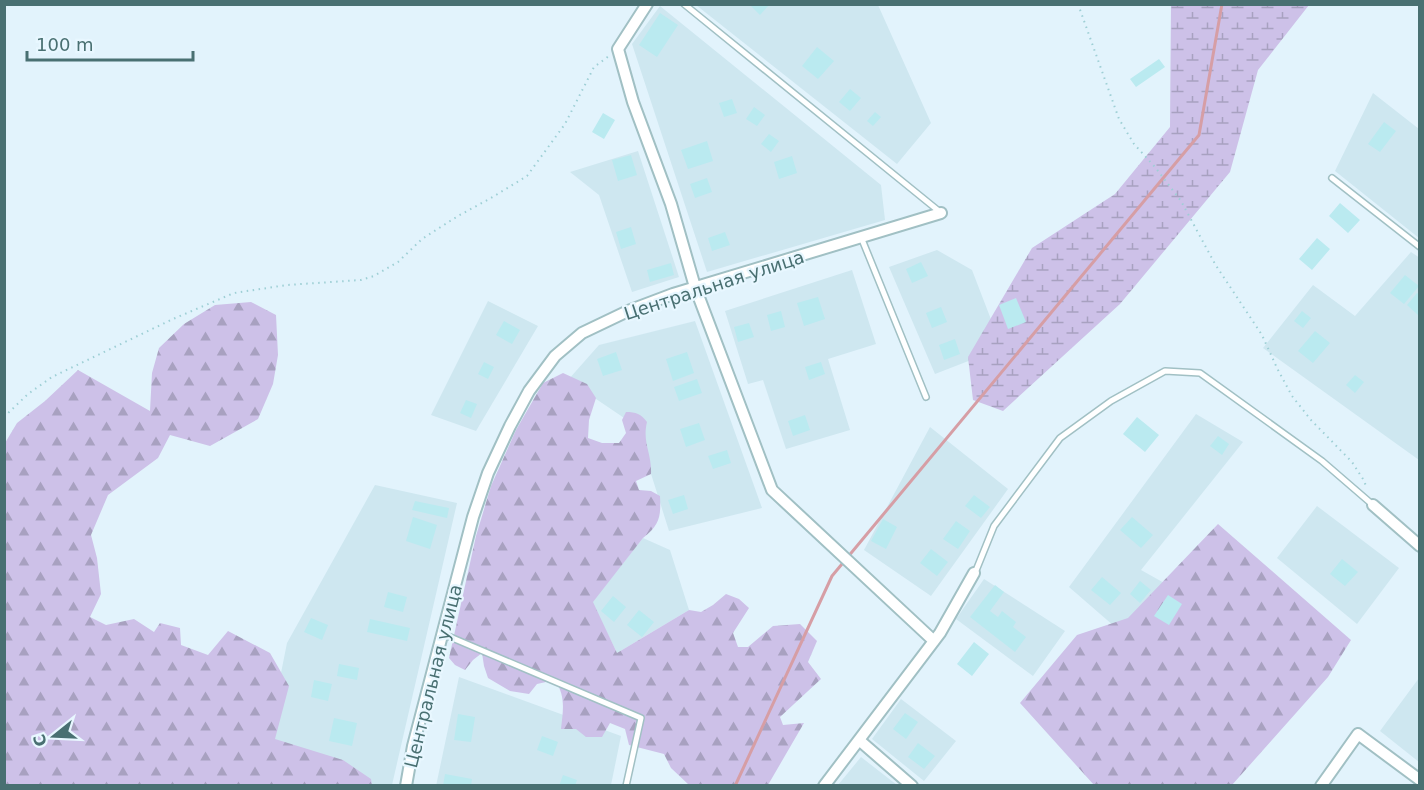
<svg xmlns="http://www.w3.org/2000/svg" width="1424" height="790" viewBox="0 0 1424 790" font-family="'DejaVu Sans',sans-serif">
  <defs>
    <pattern id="forest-firs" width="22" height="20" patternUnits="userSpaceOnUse" patternTransform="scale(1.5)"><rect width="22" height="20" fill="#cdc1e8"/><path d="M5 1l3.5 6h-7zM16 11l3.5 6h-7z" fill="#a8a1c0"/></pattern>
    <pattern id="wetland-marsh" width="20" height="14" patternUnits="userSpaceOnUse" patternTransform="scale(1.5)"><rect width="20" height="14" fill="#cdc1e8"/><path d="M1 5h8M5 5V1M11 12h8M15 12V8" fill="none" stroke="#a8a1c0"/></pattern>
  </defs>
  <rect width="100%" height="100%" fill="#e2f3fc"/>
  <path fill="#cee7f0" d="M696,5H878L931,123L897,164Z
    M660,6L881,185L885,220L707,272L632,44Z
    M1373,93L1419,129V238L1335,171Z
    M638,151L679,277L632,292L599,195L570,172Z
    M937,250L972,270L1002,348L935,374L889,267Z
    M1411,252L1420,258L1419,460L1263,348L1313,285L1355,316Z
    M852,270L876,344L828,359L850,430L786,449L763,380L748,384L725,311Z
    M488,301L538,326L476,431L431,415Z
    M695,321L762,508L669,531L636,426L568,380L599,345Z
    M1196,414L1243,442L1141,570L1191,598L1152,659L1069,587Z
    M930,427L1008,489L931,596L864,550Z
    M375,485L457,503L392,785H371L267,743L287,643Z
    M1317,506L1399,568L1357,624L1277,558Z
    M643,538L670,550L689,610L617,653L592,602Z
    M984,579L1065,631L1033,676L956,619Z
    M459,677L621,736L611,785L436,786Z
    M1419,678V762L1380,731Z
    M901,699L956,741L924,781L872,739Z
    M861,757L897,785H838Z"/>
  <path fill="url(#forest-firs)" d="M251,302L276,315L278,355L273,384L258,419L210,446L170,435L158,458L108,495L91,535L97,558L101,594L90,617L106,625L134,619L154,632L160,623L180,628L181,645L208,655L228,631L270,653L289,686L275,739L343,760L371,779L372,785H5V443L17,423L45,401L78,370L150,411L152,373L159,348L184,324L215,305Z
    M563,373L587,384L596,398L589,420L588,438L602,443H619L626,433L622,420L626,412C636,412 641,414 647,422C642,443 652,453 651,474L636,481L639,490L651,491L660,496C661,516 660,525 643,538L593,602L617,653L689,610L701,612L713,605L726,594L739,599L749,608L733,633L738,647H748L773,626L800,624L817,641L808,662L821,679L780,717L783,725L804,723L768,785H689L671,768L664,754L629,745L625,729L610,723L602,737H586L576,729H561C563,710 566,697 555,680L537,684L529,694L510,691L488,678L484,666L482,653L473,660L465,670L455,665L449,658L476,536L491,486L516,430L543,383Z
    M1218,524L1351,640L1328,677L1232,785H1094L1020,703L1077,635L1128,618Z"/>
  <path fill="url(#wetland-marsh)" d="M1171,5H1309L1258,70L1230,172L1120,304L1003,411L973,400L968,357L1032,248L1115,194L1170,127Z"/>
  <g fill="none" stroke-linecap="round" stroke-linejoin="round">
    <path stroke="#d69ea5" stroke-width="3" d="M735,786L832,576L1199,135L1222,4"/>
  </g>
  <path fill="#baeaf0" d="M749,4H770L760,15Z
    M660,13L678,25L657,57L639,45Z
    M817,47L834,61L818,79L802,66Z
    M1159,59L1165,67L1136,87L1130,79Z
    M850,89L861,98L850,111L839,102Z
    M732,99L737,113L724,117L719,103Z
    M754,107L765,115L757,126L746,119Z
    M875,112L881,117L873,126L867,121Z
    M603,113L615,120L604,139L592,132Z
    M1384,122L1396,131L1380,152L1368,144Z
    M769,134L779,141L771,152L761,144Z
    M707,141L713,161L688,169L681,150Z
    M631,155L637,175L618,181L612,160Z
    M792,156L797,173L779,179L774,162Z
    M707,178L712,192L695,198L690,184Z
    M1340,203L1360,220L1348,233L1329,216Z
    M631,227L636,244L621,249L616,232Z
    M725,232L730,245L712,251L708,238Z
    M1317,238L1330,249L1312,270L1299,259Z
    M921,262L928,276L912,283L906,269Z
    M671,263L674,275L650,282L647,270Z
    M1405,275L1419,286L1404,304L1390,293Z
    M1417,293L1420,295V314L1418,315L1407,305Z
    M818,297L825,319L804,326L797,303Z
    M1016,298L1026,322L1008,329L999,305Z
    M941,307L947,322L932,328L926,313Z
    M781,311L785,327L771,331L767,315Z
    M1302,311L1311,318L1303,328L1294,321Z
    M504,321L520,330L512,344L496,335Z
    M749,323L754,337L738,342L734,327Z
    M1315,331L1330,343L1313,363L1298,351Z
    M955,339L960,354L944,360L939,345Z
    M616,352L622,370L603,376L597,359Z
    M687,352L694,373L673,381L666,359Z
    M484,362L494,367L488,379L478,374Z
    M821,362L825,374L809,380L805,367Z
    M1355,375L1364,382L1355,393L1346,385Z
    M697,379L702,393L679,401L674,387Z
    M466,400L477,404L471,418L460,413Z
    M805,415L810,430L793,436L788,421Z
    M1137,417L1159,435L1145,452L1123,434Z
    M699,423L705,440L686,447L680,429Z
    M1218,436L1229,444L1222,455L1210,446Z
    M727,450L731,463L713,469L708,456Z
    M684,495L688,509L673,514L668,500Z
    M974,495L990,507L981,518L965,506Z
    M415,501L449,508L447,518L412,510Z
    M413,517L437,525L430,549L406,541Z
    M1132,517L1153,535L1141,548L1120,530Z
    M883,519L897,527L886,549L871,541Z
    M956,521L970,531L958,549L943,539Z
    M931,549L948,562L937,576L920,563Z
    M1342,559L1358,572L1345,586L1330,574Z
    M1102,577L1121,593L1110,605L1091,590Z
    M1140,581L1151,590L1140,603L1130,594Z
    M995,585L1004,592L990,611L998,617L1002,611L1016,622L1013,627L1026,637L1015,652L970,617Z
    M388,592L407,597L403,612L384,607Z
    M1168,595L1182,604L1169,625L1154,616Z
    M613,596L626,607L614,622L601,611Z
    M639,610L654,622L642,637L627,625Z
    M311,618L328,625L322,640L304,632Z
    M370,619L410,628L407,641L367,632Z
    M974,642L989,654L972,676L957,664Z
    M339,664L359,668L357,680L337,676Z
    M314,680L332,684L328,701L311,697Z
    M905,713L918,722L906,739L893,729Z
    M458,714L475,717L471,742L454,740Z
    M334,718L357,723L352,746L329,741Z
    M542,736L558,742L553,756L537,750Z
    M918,743L935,756L924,769L908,757Z
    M445,774L472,779L471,786H443Z
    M563,775L577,780L575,786H559Z"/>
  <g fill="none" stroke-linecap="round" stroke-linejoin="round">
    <defs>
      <path id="service" d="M684,4L940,212
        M1332,178L1420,247
        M861,237L926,397
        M975,573L994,526L1060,438L1111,401L1165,371L1200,373L1322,461L1373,505
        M443,634L641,718L626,786"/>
      <path id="minor" d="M647,4L618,49L633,102L671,204L695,287L772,490L934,641
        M1373,505L1420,546
        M859,740L912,786
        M406,786L413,746L473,517L488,473L510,426L529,391L555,356L582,333L628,311L673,294L941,213
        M824,786L940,633L974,573
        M1321,786L1358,734L1420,780"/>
    </defs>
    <use href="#service" stroke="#a1c0c4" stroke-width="8"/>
    <use href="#minor" stroke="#a1c0c4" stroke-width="14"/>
    <path stroke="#9ecfd5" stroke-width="2" stroke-dasharray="1.5 4.5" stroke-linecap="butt" d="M1078,4L1119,119L1134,144L1155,167L1181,201L1215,264L1262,335L1277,368L1292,396L1311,420L1352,462L1363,479L1367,488
      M4,417L28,394L52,377L173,319L234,293L287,285L361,280L374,276L398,262L422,239L458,216L491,198L527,176L565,124L594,67L609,56"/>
    <use href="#service" stroke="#fff" stroke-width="5"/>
    <use href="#minor" stroke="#fff" stroke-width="10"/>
  </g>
  <g text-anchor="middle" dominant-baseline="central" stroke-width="4.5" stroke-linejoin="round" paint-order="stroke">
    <g font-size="18" fill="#497072" stroke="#e8f7ff">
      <text transform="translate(714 285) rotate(-18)">Центральная улица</text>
      <text transform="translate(433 676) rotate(-76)">Центральная улица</text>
    </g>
  </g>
  <rect width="1424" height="790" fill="none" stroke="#497072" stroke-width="12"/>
  <g transform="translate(54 736) rotate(252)" stroke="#e8f7ff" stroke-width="4.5" paint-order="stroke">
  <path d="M0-4.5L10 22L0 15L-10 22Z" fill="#497072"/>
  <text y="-9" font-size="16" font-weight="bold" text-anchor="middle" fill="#497072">С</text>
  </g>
  <path d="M27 51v9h166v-9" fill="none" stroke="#497072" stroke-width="3"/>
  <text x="36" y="51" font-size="18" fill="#497072" stroke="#e8f7ff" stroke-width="4.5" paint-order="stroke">100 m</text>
</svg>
